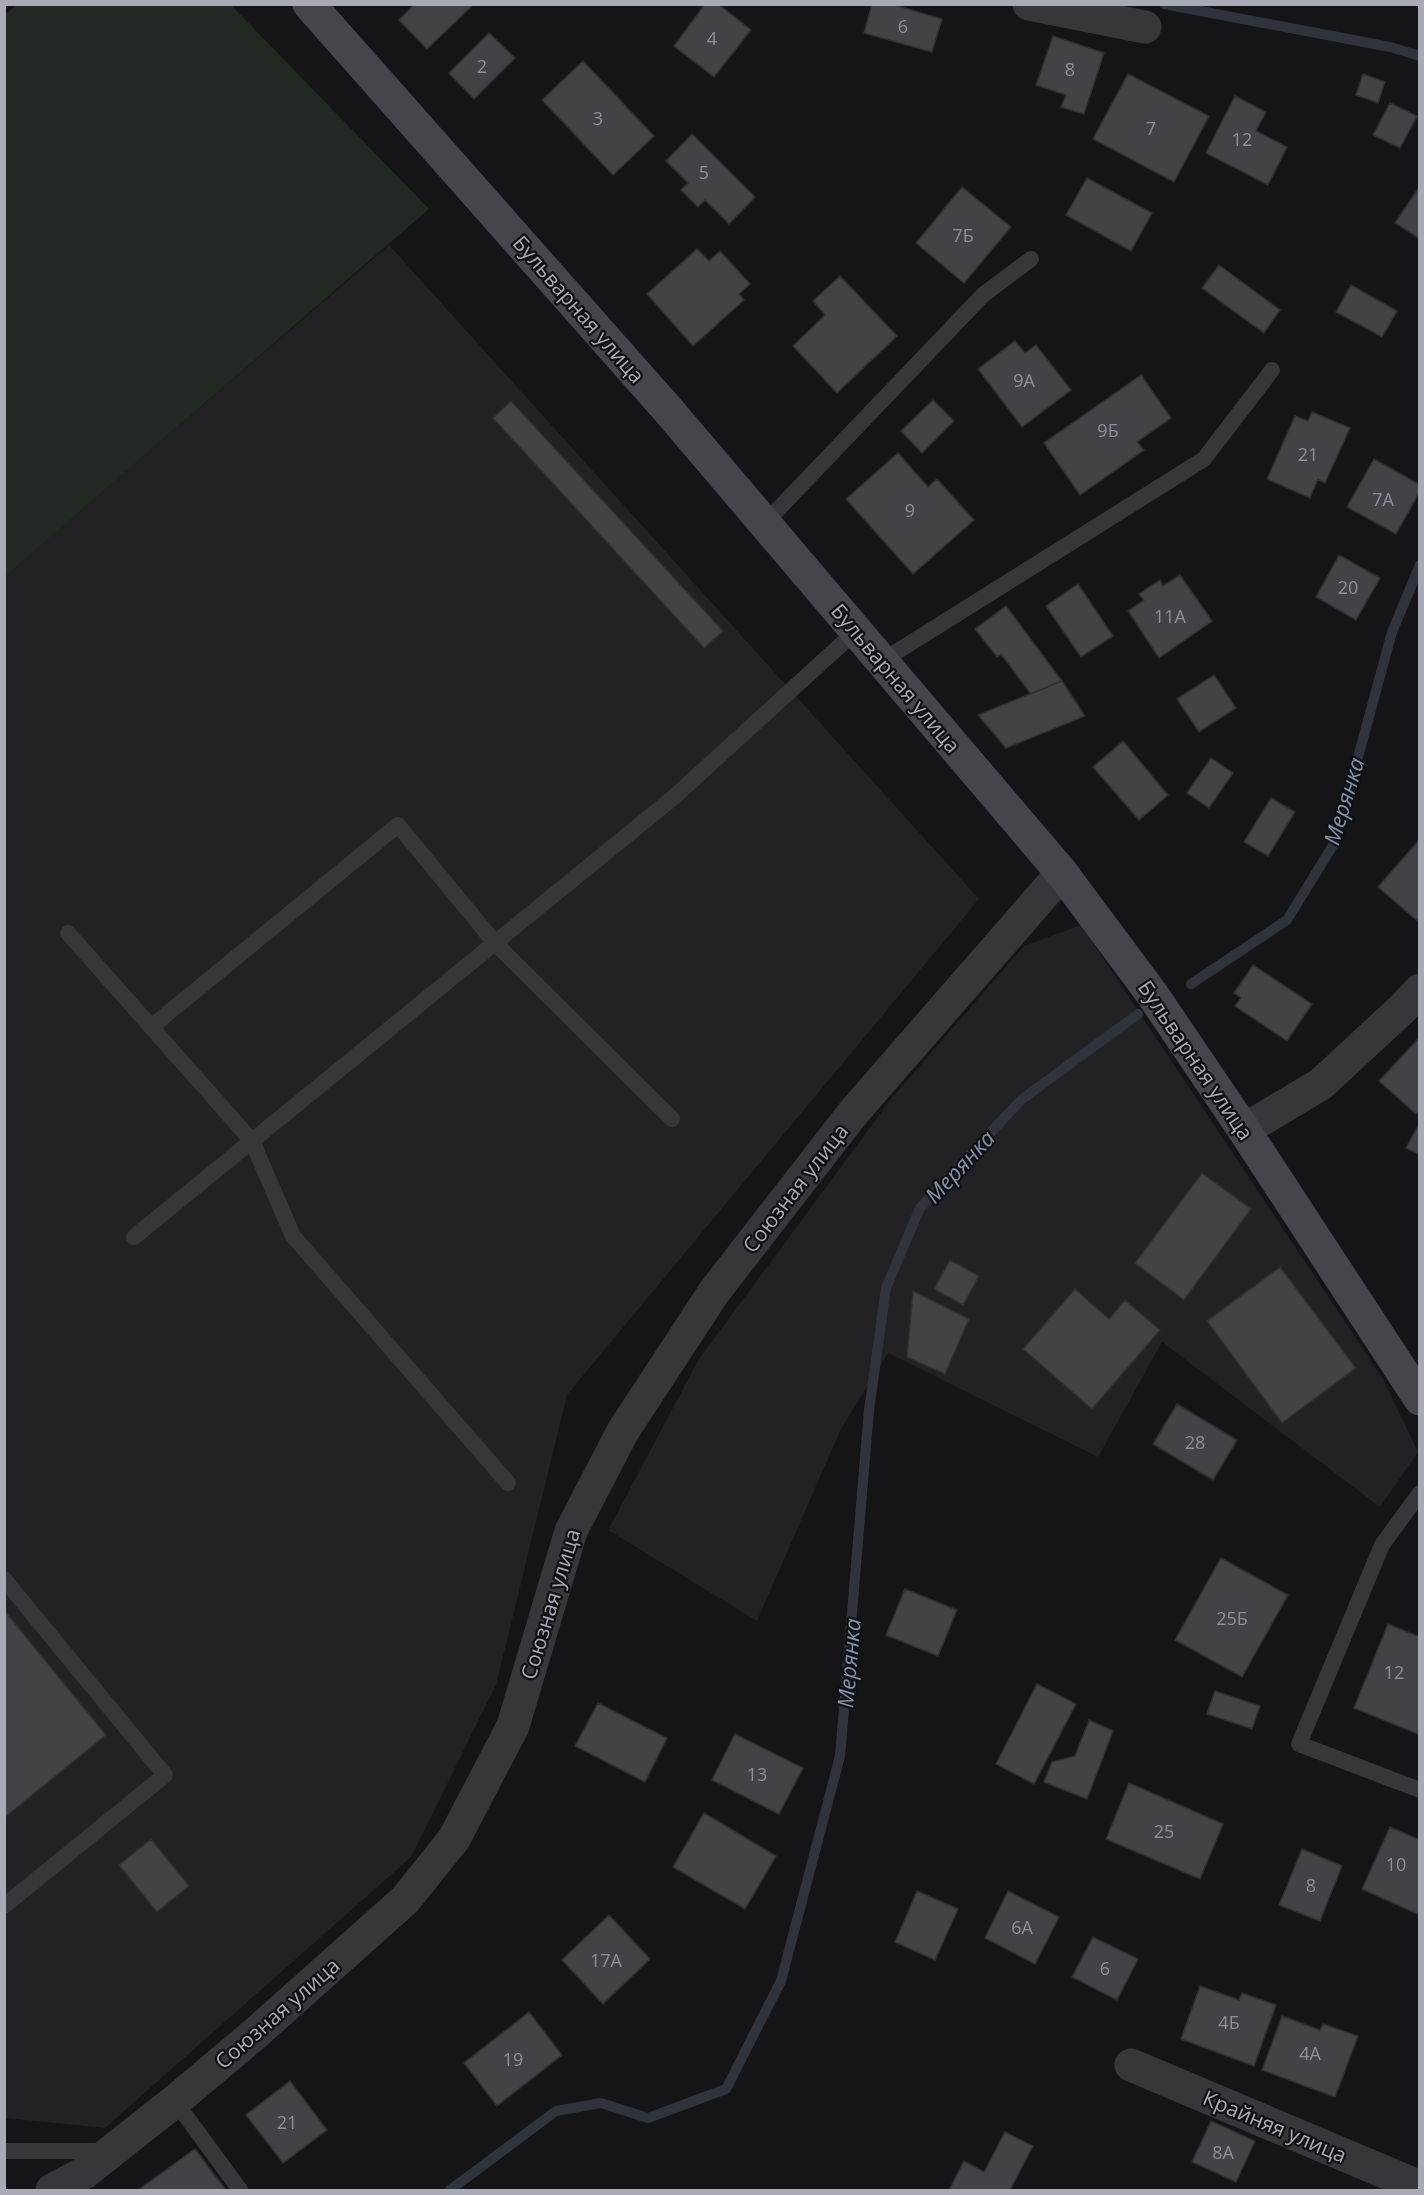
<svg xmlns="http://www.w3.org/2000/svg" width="1424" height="2195" viewBox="0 0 1424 2195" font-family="'Open Sans',sans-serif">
  <rect width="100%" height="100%" fill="#151517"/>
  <path fill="#222124" d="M389,245L979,899L567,1395L496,1685L411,1857L105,2128L5,2118L4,576Z
    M1081,925L1383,1379L1418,1452L1380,1507L1162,1342L1098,1457L888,1353L841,1429L757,1621L608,1530L699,1359L892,1098L1024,946Z"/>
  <path fill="#222923" d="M17,5H231L429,209L5,576L4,15Z"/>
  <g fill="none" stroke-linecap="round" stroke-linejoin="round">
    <path stroke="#2f343c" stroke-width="10" d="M1164,4L1390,47L1420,56
      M1191,984L1287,920L1335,842L1392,632L1420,565
      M450,2190L556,2111L601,2103L648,2118L726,2089L781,1981L840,1756L869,1410L886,1288L920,1208L1021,1100L1138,1014"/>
  </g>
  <path fill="#424247" stroke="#302f33" stroke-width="1.5" d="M415,4H474L427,49L399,20Z
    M705,4H718L751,30L714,77L674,46Z
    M872,4H891L942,19L932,52L864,33Z
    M489,33L515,58L474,99L449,73Z
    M1053,36L1104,53L1084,114L1061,107L1066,95L1036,85Z
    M583,61L654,136L613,175L542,100Z
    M1128,74L1209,116L1174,182L1093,139Z
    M1363,74L1385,82L1378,103L1356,95Z
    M1235,96L1266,112L1256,131L1287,147L1268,185L1206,153Z
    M1390,103L1417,116L1400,148L1373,135Z
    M692,134L755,197L729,224L705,200L698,207L681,190L688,183L666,161Z
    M1087,178L1152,213L1131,251L1066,215Z
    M1420,186V239L1395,223Z
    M962,187L1011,227L964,283L916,243Z
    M697,249L709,261L720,251L750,284L739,294L744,300L693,346L647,294Z
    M1219,265L1280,310L1264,333L1202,288Z
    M840,276L897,336L837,393L793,346L825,315L813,301Z
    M1351,285L1397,311L1382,337L1336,312Z
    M1015,341L1025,353L1036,345L1071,390L1022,427L978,369Z
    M1141,375L1171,418L1137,442L1144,450L1080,495L1044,443Z
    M933,400L954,421L922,453L901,431Z
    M511,401L723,631L704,648L493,418Z
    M1312,412L1350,428L1325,483L1318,479L1310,498L1267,479L1295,416L1308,421Z
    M898,453L928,487L937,479L974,520L913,574L846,499Z
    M1374,459L1420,485V491L1396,534L1347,507Z
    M1339,555L1380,578L1356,620L1316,597Z
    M1180,575L1212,621L1159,658L1128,611L1144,600L1139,594L1160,580L1163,586Z
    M1078,584L1113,636L1081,657L1046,606Z
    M1006,606L1062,681L1031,694L1001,654L997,657L975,629Z
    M1214,675L1236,708L1199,732L1177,699Z
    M1062,681L1085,716L1006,748L978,715Z
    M1123,741L1168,795L1139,820L1093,767Z
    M1211,758L1233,773L1209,808L1187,793Z
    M1271,798L1295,812L1268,856L1244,842Z
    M1420,839V923L1378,887Z
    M1253,965L1312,1004L1287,1041L1235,1006L1241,998L1234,993Z
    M1420,1037V1110L1416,1114L1379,1081Z
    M1420,1122V1155L1406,1148Z
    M1202,1173L1251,1209L1184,1300L1135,1263Z
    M950,1260L979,1276L963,1305L934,1289Z
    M1280,1267L1356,1368L1282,1423L1207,1321Z
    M1075,1289L1109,1319L1125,1300L1160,1330L1092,1409L1023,1349Z
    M913,1291L969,1319L945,1374L907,1357Z
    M1177,1404L1237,1440L1213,1480L1153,1444Z
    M1221,1558L1288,1595L1242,1677L1175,1640Z
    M905,1589L957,1610L938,1656L886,1635Z
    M4,1610L106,1735L4,1818Z
    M1388,1624L1420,1637V1735L1354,1708Z
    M1037,1684L1076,1704L1034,1784L996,1764Z
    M1215,1691L1260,1706L1252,1729L1207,1714Z
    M598,1703L667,1738L645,1782L575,1746Z
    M1089,1720L1113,1731L1087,1799L1044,1782L1052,1762L1075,1756Z
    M735,1734L803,1768L779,1814L712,1780Z
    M1129,1783L1223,1824L1200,1879L1106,1839Z
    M704,1813L776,1856L745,1909L673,1867Z
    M1390,1827L1420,1840V1915L1362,1889Z
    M151,1839L189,1886L157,1912L119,1865Z
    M1302,1849L1342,1866L1320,1921L1279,1905Z
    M917,1891L958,1909L935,1960L895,1942Z
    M1008,1891L1059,1917L1035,1964L985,1938Z
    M609,1915L650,1959L603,2004L562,1960Z
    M1093,1937L1138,1959L1117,2000L1072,1977Z
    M1200,1986L1239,2000L1242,1993L1276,2005L1254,2066L1181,2039Z
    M529,2012L562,2055L497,2106L464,2063Z
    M1282,2016L1320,2030L1323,2024L1358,2036L1335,2097L1262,2070Z
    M290,2081L327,2130L283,2163L246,2115Z
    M1211,2121L1255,2141L1236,2182L1192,2162Z
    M1005,2132L1033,2146L1010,2190H949L964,2161L984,2172Z
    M195,2149L226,2190H138Z"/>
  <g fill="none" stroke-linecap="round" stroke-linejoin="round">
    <path stroke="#37373b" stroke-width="16" d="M765,523L983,295L1031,259
      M882,661L1204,459L1272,370
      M68,933L252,1141L293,1236L508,1483
      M151,1027L398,825L495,943L672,1119
      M134,1237L674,797L856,631
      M1420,1493L1382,1545L1299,1744L1420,1790
      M4,1579L165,1775L4,1906
      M175,2101L240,2190
      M4,2151H106"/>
    <path stroke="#37373b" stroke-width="33" d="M1029,4L1145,27
      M1244,1130L1321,1084L1403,1008L1420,990
      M1131,2065L1420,2187
      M52,2190L84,2173L175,2101L257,2032L405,1900L454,1839L513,1726L571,1531L623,1431L714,1292L853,1113L1062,873"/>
    <path stroke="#45464b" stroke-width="33" d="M309,4L669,411L1062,873L1152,994L1244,1130L1420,1399"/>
  </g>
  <g text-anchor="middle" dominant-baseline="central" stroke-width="4.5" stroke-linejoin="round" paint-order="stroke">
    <g font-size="18" fill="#8e919a">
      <text x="903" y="26">6</text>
      <text x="712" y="38">4</text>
      <text x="482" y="66">2</text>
      <text x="1070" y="69">8</text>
      <text x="598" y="118">3</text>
      <text x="1151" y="128">7</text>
      <text x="1242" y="139">12</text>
      <text x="704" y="172">5</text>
      <text x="963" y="235">7Б</text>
      <text x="1024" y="380">9А</text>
      <text x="1108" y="430">9Б</text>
      <text x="1308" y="454">21</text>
      <text x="1383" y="499">7А</text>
      <text x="910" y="510">9</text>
      <text x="1348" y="587">20</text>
      <text x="1170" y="616">11А</text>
      <text x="1195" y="1442">28</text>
      <text x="1232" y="1618">25Б</text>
      <text x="1394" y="1672">12</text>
      <text x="757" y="1774">13</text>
      <text x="1164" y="1831">25</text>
      <text x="1396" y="1864">10</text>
      <text x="1311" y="1885">8</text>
      <text x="1022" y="1927">6А</text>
      <text x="606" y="1960">17А</text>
      <text x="1105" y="1968">6</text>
      <text x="1229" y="2022">4Б</text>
      <text x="1310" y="2053">4А</text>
      <text x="513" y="2059">19</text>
      <text x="287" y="2122">21</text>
      <text x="1223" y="2152">8А</text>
    </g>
    <g font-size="21" fill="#a8abb6" stroke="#111012">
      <text transform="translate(579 309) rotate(49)">Бульварная улица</text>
      <text transform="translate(896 678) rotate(50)">Бульварная улица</text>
      <text transform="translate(1196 1060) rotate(56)">Бульварная улица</text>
      <text transform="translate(795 1188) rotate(-52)">Союзная улица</text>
      <text transform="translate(550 1604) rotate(-73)">Союзная улица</text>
      <text transform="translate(277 2013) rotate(-41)">Союзная улица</text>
      <text transform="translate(1275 2126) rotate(23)">Крайняя улица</text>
    </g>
    <g font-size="22" font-style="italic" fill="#8294ae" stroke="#111012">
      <text transform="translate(1343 801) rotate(-73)">Мерянка</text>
      <text transform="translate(959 1166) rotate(-47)">Мерянка</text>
      <text transform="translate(848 1663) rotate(-85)">Мерянка</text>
    </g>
  </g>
  <rect width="1424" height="2195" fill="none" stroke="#a8abb6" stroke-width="12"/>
</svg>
